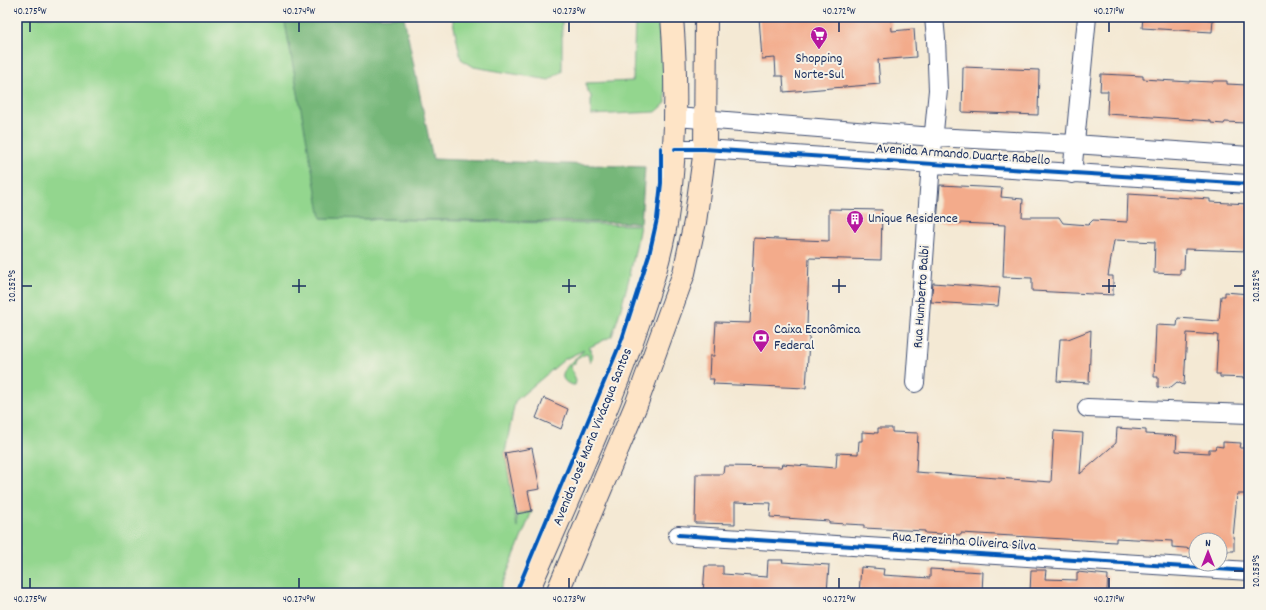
<svg xmlns="http://www.w3.org/2000/svg" width="1266" height="610" viewBox="0 0 1266 610" font-family="Dekko,sans-serif">
  <rect width="100%" height="100%" fill="#f7f3e8"/>
  <filter id="ink" filterUnits="userSpaceOnUse"><feTurbulence type="fractalNoise" baseFrequency=".025" numOctaves="2"/><feDisplacementMap in="SourceGraphic" scale="8" xChannelSelector="R" yChannelSelector="G"/><feConvolveMatrix kernelMatrix="1 2 1 2 8 2 1 2 1" color-interpolation-filters="sRGB"/></filter>
  <filter id="wash" filterUnits="userSpaceOnUse"><feTurbulence type="fractalNoise" baseFrequency=".012" numOctaves="4" result="noise"/><feDisplacementMap in="SourceGraphic" scale="16" xChannelSelector="R" yChannelSelector="G"/><feGaussianBlur stdDeviation="0.9" result="paint"/><feColorMatrix in="noise" values="0 0 0 0 0 0 0 0 0 0 0 0 0 0 0 0 0 1.4 0 .05"/><feComposite in="paint" operator="in"/></filter>
  <g filter="url(#wash)">
    <rect width="100%" height="100%" fill="#f4e9d4"/>
    <path fill="#93d68e" stroke="#578276" d="M17,17H284L322,218L640,225C633,265 625,298 612,336L588,348L591,349L592,358L590,363L588,355L586,354L575,360V363L570,366L576,381L575,385C571,385 569,384 566,382C554,372 579,357 584,350L565,359L515,401L505,453L517,527V514L532,511L499,593H17Z
      M452,17H562V71L549,80L474,67L461,59Z
      M643,17H662L666,103L656,112L591,115V96L586,88V83L633,81L635,20H643Z"/>
    <path fill="#76b779" stroke="#48736c" d="M284,17H404L433,159L645,167L641,223L321,218Z"/>
    <g id="blocks">
      <path fill="#f3ab8b" d="M759,17H891L892,31L914,29L916,57L878,60L880,84L784,92L783,76H776L775,58L762,59Z
        M1143,17H1176L1213,20L1212,32L1142,28Z
        M963,67L1039,70L1038,115L962,112Z
        M1101,74L1143,76V79L1190,82V81L1213,82L1214,81H1227V84L1247,85L1246,123L1225,122L1224,124L1211,123V121L1107,114L1108,91H1100Z
        M940,185L1002,188L1001,197L1023,199L1022,217H1059L1063,223L1088,225L1093,220L1127,222L1128,194L1210,199V202L1249,204V251L1185,249L1184,269H1180V274L1154,273L1155,242L1116,240L1114,241L1108,276H1113V295L1032,291V278L1003,277L1005,225L937,222Z
        M829,209L882,210L881,260L809,258L807,326H810L806,388L713,384L714,379H709L710,356H714L716,322L750,323L754,238L829,241Z
        M933,283L1000,288L998,306L931,302Z
        M1225,292L1249,294V378L1220,377V374H1216L1218,335L1187,333L1184,385L1177,382L1171,387L1167,388L1158,387V377H1154L1156,325L1177,326L1178,318L1219,321L1221,296H1225Z
        M1091,330L1089,383L1057,381L1060,339H1068Z
        M544,398L568,409L561,429L536,418Z
        M878,428H892V432L918,433L916,472L1051,482L1054,431L1083,433L1080,474L1116,443L1117,428L1146,430V434L1177,436L1176,451L1209,453V449H1215L1216,446L1223,447V442L1241,443L1240,448H1249V494H1237L1233,538H1234V551H1220V540H1196V549L1172,547V541L1116,538V542L961,533V535L925,533V531L864,528V525L829,523V521L770,517L771,503L735,502V524L695,523L696,474H723L724,466L781,467L782,464L836,468L837,453L858,454L859,441H862V432L878,433Z
        M532,448L540,489L528,491L532,511L517,514L505,453Z
        M768,560H783L782,562L829,565L827,593H703L705,566H723V574L767,577Z
        M861,567L884,569L883,575L930,578V569L983,572L982,593H859Z
        M1031,570H1046L1045,579L1077,580V572L1108,575L1107,593H1030Z"/>
    </g>
  </g>
  <g filter="url(#ink)">
    <use href="#blocks" fill-opacity="0" stroke="#3c4b70" stroke-width="1"/>
    <g fill="none" stroke-linecap="round" stroke-linejoin="round">
      <defs>
        <path id="street" d="M676,117L934,137L1074,144L1249,156
          M675,149H705C886,160 1068,174 1249,184
          M1072,174L1087,17
          M915,383L931,163L938,90L936,39L934,17
          M1087,408L1249,414
          M678,535L1249,571"/>
        <path id="secondary" d="M527,593C565,505 606,418 637,327C650,289 663,251 668,210C677,146 677,81 672,17
          M557,593L636,405L684,273L695,222L705,149L706,17"/>
      </defs>
      <use href="#street" stroke="#3c4b70" stroke-width="20"/>
      <use href="#secondary" stroke="#3c4b70" stroke-width="24"/>
      <use href="#street" stroke="#fff" stroke-width="18"/>
      <use href="#secondary" stroke="#fee4c6" stroke-width="22"/>
      <defs>
        <path id="cycleway" d="M675,149H705C886,160 1068,174 1249,184
          M678,535L1249,571
          M516,593L622,339L649,255L657,219L661,183V148"/>
      </defs>
      <use href="#cycleway" stroke="#f7f3e8" stroke-width="6"/>
      <use href="#cycleway" stroke="#0057b8" stroke-width="4"/>
    </g>
  </g>
  <path fill="none" stroke="#1b2f5e" stroke-width="1.5" d="M30,22V32M299,22V32M569,22V32M839,22V32M1109,22V32M299,279V293M569,279V293M839,279V293M1109,279V293M22,286H32M292,286H306M562,286H576M832,286H846M1102,286H1116M1234,286H1244M1234,571H1244M30,578V588M299,578V588M569,578V588M839,578V588M1109,578V588"/>
  <defs>
    <symbol id="supermarket-pin" viewBox="-11 -11 22 30"><path d="M0 17L-7.5 6A9.5 9.5 0 1 1 7.5 6Z" fill="#b5179e" stroke="#f7f3e8"/><path d="M-6-5.5h2.5l.6 2H6L4.5 2H-2.5L-4.4-4H-6ZM-1.5 3.2a1.3 1.3 0 1 0 .1 0ZM3 3.2a1.3 1.3 0 1 0 .1 0Z" fill="#fff"/></symbol>
    <symbol id="building-pin" viewBox="-11 -11 22 30"><path d="M0 17L-7.5 6A9.5 9.5 0 1 1 7.5 6Z" fill="#b5179e" stroke="#f7f3e8"/><path d="M-4-6H4V6H1V3H-1V6H-4ZM-2.5-4.3h1.7v1.8h-1.7ZM.8-4.3h1.7v1.8H.8ZM-2.5-1h1.7V.8h-1.7ZM.8-1h1.7V.8H.8Z" fill="#fff"/></symbol>
    <symbol id="bank-pin" viewBox="-11 -11 22 30"><path d="M0 17L-7.5 6A9.5 9.5 0 1 1 7.5 6Z" fill="#b5179e" stroke="#f7f3e8"/><path d="M-6-4H6V4H-6ZM0-2.3a2.3 2.3 0 1 0 0 4.6a2.3 2.3 0 1 0 0-4.6Z" fill="#fff"/></symbol>
  </defs>
  <g fill-rule="evenodd">
    <use href="#supermarket-pin" x="809" y="25" width="20" height="27"/>
    <use href="#building-pin" x="845" y="209" width="20" height="27"/>
    <use href="#bank-pin" x="751" y="328" width="20" height="27"/>
  </g>
  <g text-anchor="middle" dominant-baseline="central" stroke-width="4" stroke-linejoin="round" paint-order="stroke">
    <g font-size="14" fill="#1b2f5e" stroke="#f7f3e8" text-anchor="start">
      <text x="819" y="59" text-anchor="middle">Shopping<tspan x="819" dy="16">Norte-Sul</tspan></text>
      <text x="868" y="219">Unique Residence</text>
      <text x="774" y="330">Caixa Econômica<tspan x="774" dy="16">Federal</tspan></text>
    </g>
    <g font-size="14" fill="#1b2f5e" stroke="#f7f3e8">
      <text transform="translate(963 155) rotate(4)">Avenida Armando Duarte Rabello</text>
      <text transform="translate(922 297) rotate(-86)">Rua Humberto Balbi</text>
      <text transform="translate(593 437) rotate(-68)">Avenida José Maria Vivácqua Santos</text>
      <text transform="translate(964 542) rotate(4)">Rua Terezinha Oliveira Silva</text>
    </g>
  </g>
  <rect width="1266" height="610" fill="none" stroke="#f7f3e8" stroke-width="44"/>
  <g transform="translate(1208 552)"><circle r="19" fill="#f7f3e8" stroke="#9fa5b1"/>
  <path d="M0-3L7 15L0 10L-7 15Z" fill="#b5179e"/>
  <text y="-6" font-size="11" font-weight="bold" text-anchor="middle" fill="#1b2f5e">N</text>
  </g>
  <rect x="22" y="22" width="1222" height="566" fill="none" stroke="#1b2f5e" stroke-width="1.5"/>
  <g font-size="10" text-anchor="middle" fill="#1b2f5e">
    <text x="30" y="14">40.275°W</text>
    <text x="299" y="14">40.274°W</text>
    <text x="569" y="14">40.273°W</text>
    <text x="839" y="14">40.272°W</text>
    <text x="1109" y="14">40.271°W</text>
    <text transform="translate(11 286) rotate(-90)" y="4">20.252°S</text>
    <text transform="translate(1255 286) rotate(-90)" y="4">20.252°S</text>
    <text transform="translate(1255 571) rotate(-90)" y="4">20.253°S</text>
    <text x="30" y="602">40.275°W</text>
    <text x="299" y="602">40.274°W</text>
    <text x="569" y="602">40.273°W</text>
    <text x="839" y="602">40.272°W</text>
    <text x="1109" y="602">40.271°W</text>
  </g>
</svg>
